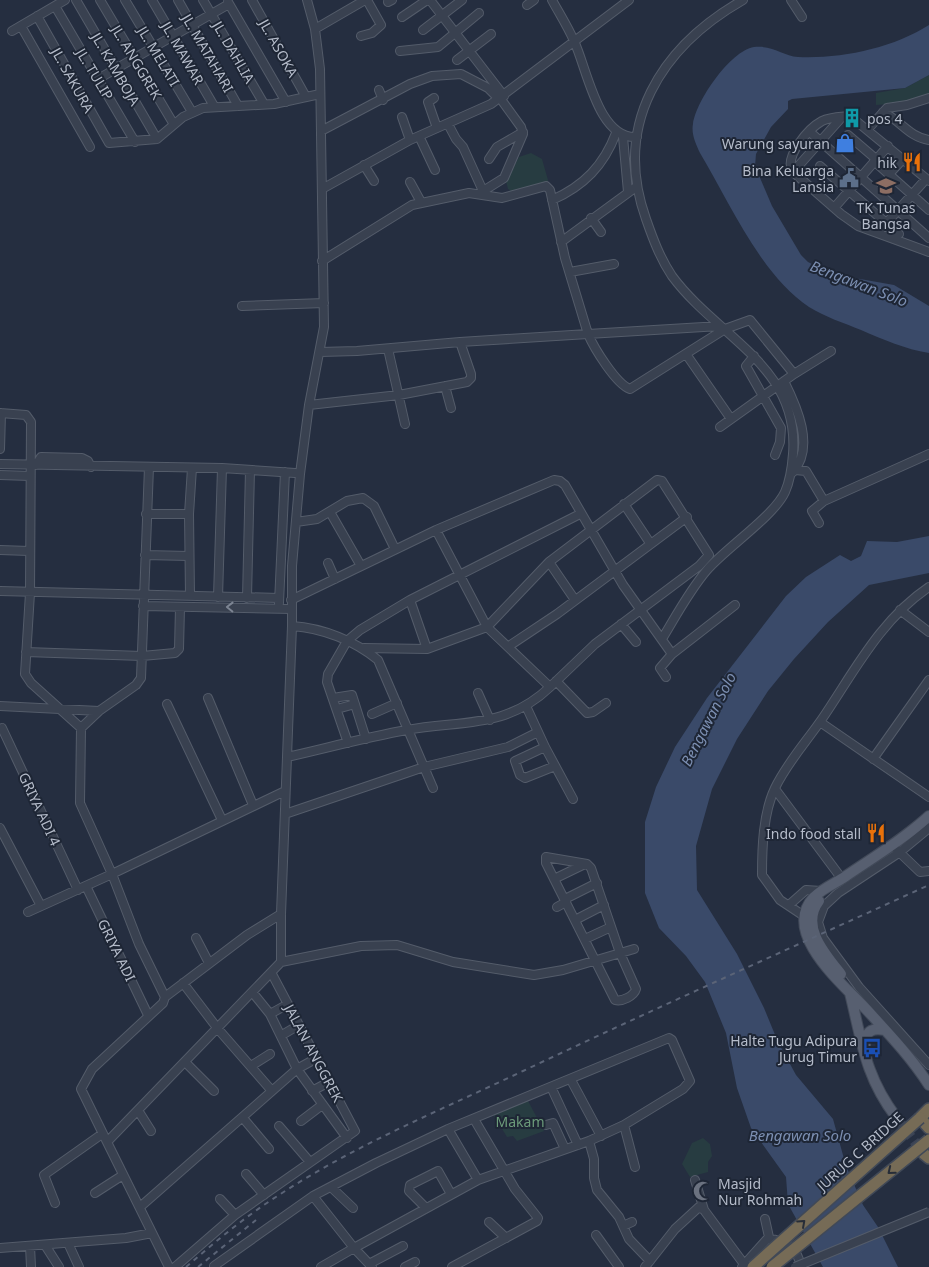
<svg xmlns="http://www.w3.org/2000/svg" width="929" height="1267" viewBox="0 0 929 1267" font-family="'Noto Sans',sans-serif">
  <rect width="100%" height="100%" fill="#252e40"/>
  <path fill="#273c41" d="M929,75V96L905,103L876,105V93L905,88Z
    M531,153L542,159L548,180L547,183L514,193L508,189L506,181L519,157Z
    M527,1099L544,1131L517,1141L513,1136L507,1137L493,1114Z
    M703,1138L710,1144L712,1156L708,1162V1172L690,1177L682,1164L692,1143Z"/>
  <path fill="#3a4a69" d="M929,25V75L905,88L792,99L788,101V109L771,127L756,154L755,166L772,206L801,255L808,262L832,274L894,285L929,306V353C905,349 884,340 861,330C844,323 825,317 809,307C760,274 730,203 700,153C696,144 691,134 693,124C696,101 730,51 754,47C774,45 783,56 798,57C841,59 893,48 929,25Z
    M929,536V573L869,585L828,622L794,659L768,691L737,739L712,789L696,846L697,890L737,954L764,1008L778,1042L796,1075L833,1119L846,1166L863,1205L878,1227L898,1267H823L788,1204L786,1177L751,1128L737,1088L726,1033L705,982L686,956L659,928L645,893V822L656,787L675,747L707,698L786,596L806,577L840,555L851,561L861,556L867,541L897,542Z"/>
  <g fill="none" stroke-linecap="round" stroke-linejoin="round">
    <path stroke="#3b4355" stroke-width="10" stroke-dasharray="10 5" stroke-linecap="butt" d="M896,1117L924,1154"/>
    <defs>
      <path id="minor" d="M76,0L157,139
        M100,0L173,123
        M125,0L192,112
        M152,0L214,106
        M178,0L238,106
        M203,0L264,104
        M252,0L306,97
        M430,0L504,96
        M552,0C559,13 568,27 574,41C587,68 598,140 637,137
        M791,0L802,17
        M228,2L286,102
        M388,2L392,0
        M527,5L534,0
        M55,6L135,142
        M37,16L109,143L157,139L183,117L203,108L274,104L320,94
        M402,17L427,0
        M21,26L90,147
        M315,29L365,0
        M423,30L462,0
        M12,31L65,0
        M361,36L372,33L381,25L367,0
        M400,51L438,47L479,13
        M457,60L491,34
        M98,79L229,4
        M379,90L383,100
        M434,98L428,102L437,128
        M883,112C901,121 909,137 929,140
        M402,117L410,140
        M448,124L456,139L463,147L483,191
        M868,129L887,108L907,105L929,98
        M321,131L410,84L432,76L461,74L488,88L499,99
        M810,132L929,238
        M848,135L876,159
        M419,136L435,170
        M623,137L628,192
        M489,159L497,147L523,132
        M874,161L929,210
        M364,165L374,181
        M820,166L899,234
        M793,172L842,117
        M889,174L903,159
        M929,181L850,116C841,117 830,117 822,121C809,128 783,157 793,172L841,214L858,226L929,252
        M410,182L421,202
        M322,189L410,140L491,104L629,0
        M480,193L504,178L523,134L521,127L500,98
        M552,200C584,186 604,165 616,133
        M834,208L888,146
        M591,218L601,232
        M882,228L926,179
        M561,242L636,187
        M570,272L614,264
        M242,306L324,303
        M720,326L588,334C594,348 616,384 630,389L725,329L750,320L794,374L720,427
        M388,349L405,424
        M320,352L357,351L460,342L588,334L565,258L550,190L546,186L502,198L469,193L412,205L322,261
        M686,354L731,419
        M754,356L746,366L781,428L780,442L775,455
        M794,374L831,351
        M784,381C797,407 815,447 793,472
        M445,386L451,408
        M309,405L399,395L467,382L471,378V374L460,342
        M0,413L26,415L31,422L30,593L25,674L31,683L81,728L80,803L112,874L28,912
        M0,449L1,413
        M0,464L222,468L295,473
        M36,465L41,457L82,458L88,461L91,467
        M795,470L806,471L824,501L929,454
        M0,475L30,476
        M624,504L650,543
        M330,512L361,566
        M146,514H189
        M296,522L317,519L347,501L363,498L374,506L395,549
        M819,523L812,511L824,501
        M0,550L29,551
        M145,555L189,556
        M549,562L575,600
        M328,563L335,579
        M0,591L279,598
        M190,596L189,514L192,468
        M218,597L222,468
        M247,598L250,470
        M291,600L436,530L554,480L560,481L565,485L623,585L672,654L735,605
        M410,600L427,649
        M279,603L285,472
        M143,606L291,609
        M900,610L929,632
        M621,624L636,642
        M292,626C323,628 355,641 378,660L433,788
        M662,639C676,616 689,591 707,570C726,548 774,516 785,492C790,481 792,467 793,454C800,366 717,337 672,276C660,258 653,239 646,219C612,124 661,47 743,0
        M509,646L557,614L687,517
        M364,648L427,649L487,627L549,562L657,480L662,481L709,555L699,566L595,644L550,687L487,627L436,530
        M26,652L142,656L175,653L179,649L180,607
        M666,677L660,668L672,654
        M556,681L587,713L593,712L606,703
        M478,693L490,720
        M208,698L253,805
        M333,698L352,695L366,739
        M167,704L222,820
        M0,706L99,711
        M526,706L545,747L573,799
        M337,709L355,704
        M372,714L397,703
        M820,722L929,797
        M2,728L78,890
        M81,728L99,711L136,685L141,678L149,467
        M348,743L327,682L328,674L347,641L360,630L410,600L580,514
        M545,747L515,761L520,775L525,778L555,766
        M287,757C327,748 367,737 407,730C462,720 506,729 550,687
        M873,759L929,680
        M775,789L842,879
        M285,814L424,767L508,747L538,732
        M0,828L41,906
        M929,828L900,852L838,893L824,906L818,922L823,938L859,987L929,1065
        M897,850L920,872L929,871
        M546,857L587,864L591,868L620,953L636,989C634,996 622,1002 615,1000L546,863Z
        M554,879L585,864
        M86,886L148,1015
        M565,899L597,883
        M789,905L806,890L821,891
        M557,907L566,902
        M804,916L780,900L762,875C762,848 763,813 775,788C787,763 806,742 822,719C854,672 880,620 929,587
        M575,920L604,905
        M196,938L209,963
        M585,939L611,927
        M281,962L361,946L397,945L453,962L534,975L563,970L634,949
        M253,993L270,1014L297,1069L347,1138
        M165,997L139,944L112,874L285,791
        M270,1014L288,1004
        M282,1035L299,1025
        M185,1062L214,1091
        M251,1066L270,1054
        M571,1080L601,1136
        M552,1089L578,1145
        M272,1091L297,1069L317,1058
        M312,1091L329,1082
        M139,1112L151,1131
        M243,1118L269,1149
        M301,1121L322,1105
        M546,1125L553,1123L565,1149
        M624,1125L635,1167
        M279,1126L310,1162
        M448,1129L478,1180
        M589,1141L594,1159V1178L597,1190L619,1217L629,1239L650,1261
        M107,1142L81,1089L92,1069L163,1003L165,997L247,935L281,914
        M246,1174L264,1195
        M695,1180L704,1210L744,1264
        M331,1187L353,1208
        M95,1193L123,1175
        M220,1199L235,1215
        M55,1203L44,1175L102,1134
        M140,1207L272,1091L218,1029L183,983
        M426,1208L409,1191L410,1185L438,1171L451,1194
        M489,1222L506,1238
        M623,1226L632,1222
        M596,1235L619,1267
        M768,1239C786,1240 798,1249 801,1267
        M68,1243L79,1267
        M45,1245L59,1267
        M30,1246L31,1267
        M0,1248L126,1238L152,1233
        M369,1264L403,1246
        M214,1266L313,1196L354,1248L478,1180L589,1141L624,1125L683,1089L690,1081L672,1040L669,1038L448,1129L376,1163L313,1196
        M169,1267L107,1142L281,962V914L292,626V566L300,474L309,405L324,327L320,69L315,29L307,0
        M175,1267L235,1215L355,1131L272,974
        M321,1267L354,1248L372,1267
        M405,1267L415,1262
        M452,1267L537,1221L538,1218L515,1189L474,1119
        M645,1267L675,1229L699,1207L704,1210
        M742,1267L769,1237L765,1219"/>
      <path id="major" d="M929,816C904,839 874,857 846,876C836,883 823,888 814,897C780,933 844,985 866,1009C888,1033 911,1057 929,1085
        M819,901C800,926 825,954 841,974
        M850,993C862,1042 865,1076 896,1117
        M865,1046C865,1032 871,1027 885,1030"/>
      <path id="highway" d="M929,1109L920,1118L929,1128
        M924,1154L929,1158"/>
    </defs>
    <use href="#minor" stroke="#545c6a" stroke-width="10"/>
    <use href="#major" stroke="#424a59" stroke-width="12"/>
    <use href="#highway" stroke="#414957" stroke-width="14"/>
    <use href="#minor" stroke="#394150" stroke-width="8"/>
    <use href="#major" stroke="#575f70" stroke-width="10"/>
    <use href="#highway" stroke="#766b56" stroke-width="11"/>
    <path stroke="#5b6477" stroke-width="2" stroke-dasharray="5 5" stroke-linecap="butt" d="M186,1267C216,1241 246,1216 279,1195C355,1145 441,1110 523,1071C658,1007 793,947 929,885
      M198,1267L256,1220"/>
    <defs>
      <path id="minor-bridge" d="M795,1267L929,1212"/>
      <path id="highway-bridge" d="M753,1267L920,1118
        M772,1267L929,1140"/>
    </defs>
    <use href="#minor-bridge" stroke="#545c6a" stroke-width="10" stroke-linecap="butt"/>
    <use href="#highway-bridge" stroke="#414957" stroke-width="14" stroke-linecap="butt"/>
    <use href="#minor-bridge" stroke="#394150" stroke-width="8"/>
    <use href="#highway-bridge" stroke="#766b56" stroke-width="11"/>
  </g>
  <defs><path id="oneway-chevron" d="M-2-3.5L2.5 0L-2 3.5" fill="none" stroke-width="1.6" stroke-linecap="round" stroke-linejoin="round" transform="scale(1.25)"/></defs>
  <use stroke="#7d8593" href="#oneway-chevron" transform="translate(230 607) rotate(-179)"/>
  <g stroke="#272d38">
    <use href="#oneway-chevron" transform="translate(891 1171) rotate(141)"/>
    <use href="#oneway-chevron" transform="translate(802 1223) rotate(-42)"/>
  </g>
  <defs>
    <symbol id="building-bare" viewBox="-9 -9 18 18"><path d="M-4-6H4V6H1V3H-1V6H-4ZM-2.5-4.3h1.7v1.8h-1.7ZM.8-4.3h1.7v1.8H.8ZM-2.5-1h1.7V.8h-1.7ZM.8-1h1.7V.8H.8Z" fill="#0f9aa8" stroke="#1e2635" stroke-width="2.5" paint-order="stroke"/></symbol>
    <symbol id="shop-bare" viewBox="-9 -9 18 18"><path d="M-5-2.5h2.3a2.7 3.5 0 0 1 5.4 0H5L5.5 6h-11ZM-1.5-2.5h3a1.5 2.3 0 0 0-3 0Z" fill="#3f7fe0" stroke="#1e2635" stroke-width="2.5" paint-order="stroke"/></symbol>
    <symbol id="restaurant-bare" viewBox="-9 -9 18 18"><path d="M-5-6h1v4h1v-4h1v4h1v-4h1v5L-1.5 .5V6h-2V.5L-5-1ZM5-6V6H3V1.5H1.5Q1.5-4 5-6Z" fill="#e8710a" stroke="#1e2635" stroke-width="2.5" paint-order="stroke"/></symbol>
    <symbol id="civic-bare" viewBox="-9 -9 18 18"><path d="M-.6-6.5H3V-4.5H.6V-3L4-1V1h2V6H-6V1h2V-1L-.6-3ZM-1.2 2.5V6h2.4V2.5Z" fill="#5c6f8a" stroke="#1e2635" stroke-width="2.5" paint-order="stroke"/></symbol>
    <symbol id="school-bare" viewBox="-9 -9 18 18"><path d="M0-5L7-2L0 1L-7-2ZM-4 1L0 2.5L4 1V4Q0 6-4 4Z" fill="#8d6e63" stroke="#1e2635" stroke-width="2.5" paint-order="stroke"/></symbol>
    <symbol id="bus-bare" viewBox="-9 -9 18 18"><path d="M-5-6H5V4H4V6H2V4H-2V6H-4V4H-5ZM-3.5-4V0h7V-4ZM-3.5 1.2v1.5H-2V1.2ZM2 1.2v1.5H3.5V1.2Z" fill="#1a4fb4" stroke="#1e2635" stroke-width="2.5" paint-order="stroke"/></symbol>
    <symbol id="mosque-bare" viewBox="-9 -9 18 18"><path d="M3.5-4.9A6 6 0 1 0 3.5 4.9A5 5 0 1 1 3.5-4.9Z" fill="#6b7280" stroke="#1e2635" stroke-width="2.5" paint-order="stroke"/></symbol>
  </defs>
  <g fill-rule="evenodd">
    <use href="#building-bare" x="838" y="104" width="28" height="28"/>
    <use href="#shop-bare" x="831" y="129" width="28" height="28"/>
    <use href="#restaurant-bare" x="898" y="148" width="28" height="28"/>
    <use href="#civic-bare" x="835" y="164" width="28" height="28"/>
    <use href="#school-bare" x="872" y="172" width="28" height="28"/>
    <use href="#restaurant-bare" x="862" y="819" width="28" height="28"/>
    <use href="#bus-bare" x="858" y="1034" width="28" height="28"/>
    <use href="#mosque-bare" x="689" y="1177" width="28" height="28"/>
  </g>
  <g text-anchor="middle" dominant-baseline="central" stroke-width="4" stroke-linejoin="round" paint-order="stroke">
    <g font-size="14" fill="#b5bcca" stroke="#1e2635">
      <text transform="translate(279 48) rotate(61)">JL. ASOKA</text>
      <text transform="translate(234 52) rotate(60)">JL. DAHLIA</text>
      <text transform="translate(183 53) rotate(60)">JL. MAWAR</text>
      <text transform="translate(208 53) rotate(60)">JL. MATAHARI</text>
      <text transform="translate(159 56) rotate(59)">JL. MELATI</text>
      <text transform="translate(137 62) rotate(59)">JL. ANGGREK</text>
      <text transform="translate(116 69) rotate(60)">JL. KAMBOJA</text>
      <text transform="translate(95 74) rotate(59)">JL. TULIP</text>
      <text transform="translate(73 80) rotate(61)">JL. SAKURA</text>
      <text transform="translate(40 809) rotate(65)">GRIYA ADI 4</text>
      <text transform="translate(117 950) rotate(64)">GRIYA ADI</text>
      <text transform="translate(314 1053) rotate(62)">JALAN ANGGREK</text>
      <text transform="translate(860 1151) rotate(-42)">JURUG C BRIDGE</text>
    </g>
    <g font-size="14" fill="#b5bcca" stroke="#1e2635" text-anchor="end">
      <text x="867" y="118" text-anchor="start">pos 4</text>
      <text x="830" y="143">Warung sayuran</text>
      <text x="897" y="162">hik</text>
      <text x="834" y="170">Bina Keluarga<tspan x="834" dy="16">Lansia</tspan></text>
      <text x="886" y="207" text-anchor="middle">TK Tunas<tspan x="886" dy="16">Bangsa</tspan></text>
      <text x="861" y="833">Indo food stall</text>
      <text x="857" y="1040">Halte Tugu Adipura<tspan x="857" dy="16">Jurug Timur</tspan></text>
      <text x="718" y="1183" text-anchor="start">Masjid<tspan x="718" dy="16">Nur Rohmah</tspan></text>
    </g>
    <g font-size="14" fill="#6c9b7a" stroke="#1e2635">
      <text x="520" y="1121">Makam</text>
    </g>
    <g font-size="15" font-style="italic" fill="#7c8fb2" stroke="#1e2635">
      <text transform="translate(859 283) rotate(21)">Bengawan Solo</text>
      <text transform="translate(708 719) rotate(-63)">Bengawan Solo</text>
      <text x="800" y="1135">Bengawan Solo</text>
    </g>
  </g>
</svg>
